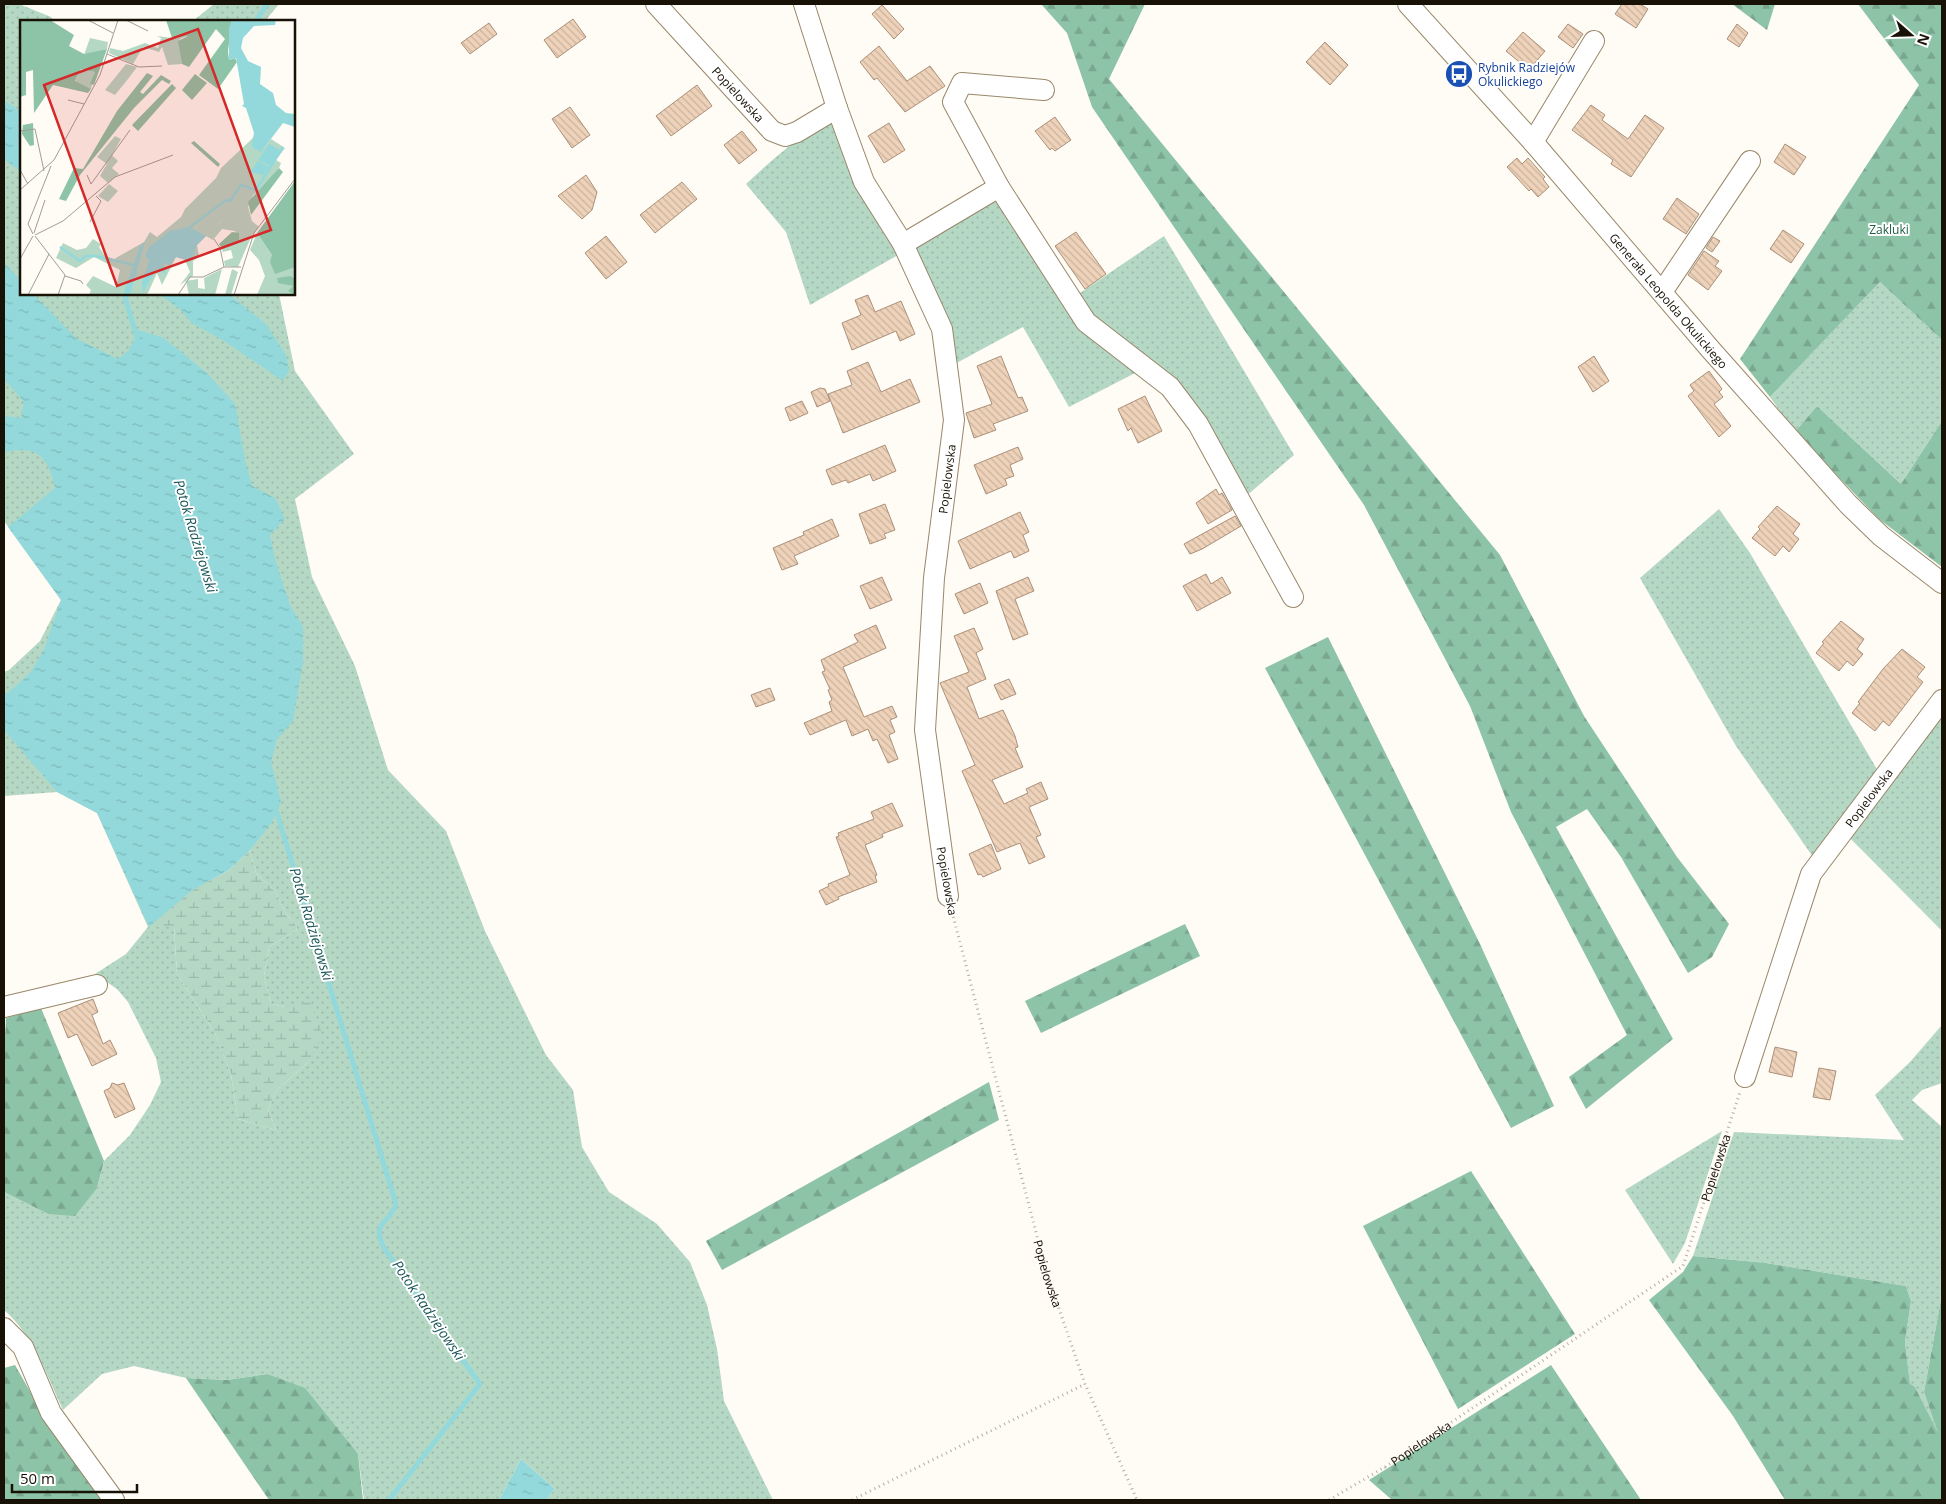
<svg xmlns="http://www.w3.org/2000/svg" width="1946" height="1504" viewBox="0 0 1946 1504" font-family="'Open Sans',sans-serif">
  <defs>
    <pattern id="grass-dots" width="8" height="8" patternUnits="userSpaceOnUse" patternTransform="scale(1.25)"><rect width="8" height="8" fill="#b5d8c5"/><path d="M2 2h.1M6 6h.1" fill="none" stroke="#9bb8a8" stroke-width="1.8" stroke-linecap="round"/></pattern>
    <pattern id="forest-firs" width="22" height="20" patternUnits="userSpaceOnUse" patternTransform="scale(1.25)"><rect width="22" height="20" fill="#8dc3a7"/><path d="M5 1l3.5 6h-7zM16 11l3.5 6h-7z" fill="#79a68e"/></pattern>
    <pattern id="wetland-marsh" width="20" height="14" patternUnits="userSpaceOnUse" patternTransform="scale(1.25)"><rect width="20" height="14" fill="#b5d8c5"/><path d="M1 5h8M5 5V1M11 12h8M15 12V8" fill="none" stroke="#9bb8a8"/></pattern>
    <pattern id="water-ripples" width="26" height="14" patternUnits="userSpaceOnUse" patternTransform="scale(1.25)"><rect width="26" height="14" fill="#93d9db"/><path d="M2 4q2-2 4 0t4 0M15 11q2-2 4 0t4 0" fill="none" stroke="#7eb9ba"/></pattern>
    <pattern id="building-back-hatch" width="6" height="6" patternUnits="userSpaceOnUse" patternTransform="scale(1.25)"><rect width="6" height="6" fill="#eed2b9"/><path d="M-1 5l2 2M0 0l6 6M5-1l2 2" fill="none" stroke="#cbb39e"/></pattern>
  </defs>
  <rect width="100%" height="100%" fill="#fffbf5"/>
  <path fill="url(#grass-dots)" fill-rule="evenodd" d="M4,4H19L51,17L54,21H21V294H279L295,371L354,454L295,499L312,577L355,666L388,770L446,831L485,931L546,1055L573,1090L582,1147L609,1192L657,1224L690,1262L707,1305L717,1349L724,1401L773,1500H560L559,1498L557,1500H546L555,1489L521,1459L499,1500H364L358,1454L267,1374L227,1380L186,1378L134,1366L102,1374L63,1410C47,1376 33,1335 4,1310V1192L48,1214L97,1188L104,1161L130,1135L150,1105L161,1082L156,1058L128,1002L117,989L95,974L126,954L148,927L97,813L57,792L4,796V672L9,670L40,641L61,600L4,521ZM250,850L256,873L275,891L285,912L296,926L297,930L269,947L264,976L271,1004L285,1007L308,1062L276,1091L268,1110L276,1130L238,1119L231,1074L215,1033L177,974L174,927H150Z
    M214,4H279L265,21H193Z
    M833,119L856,180L880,228L898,255L810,305L786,232L746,184C773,159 800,134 833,119Z
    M998,199L1139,371L1069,407L1023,327L951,366L912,247Z
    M1164,236L1294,455L1245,497L1191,401L1103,327L1077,295Z
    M1880,282L1942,340V421L1901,484L1817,406L1795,432L1770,397Z
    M1719,509L1750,553L1878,771L1813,857L1736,746L1640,578Z
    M1942,713V931L1847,835Z
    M1942,1025V1083L1922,1090L1912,1100L1942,1127V1294L1924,1392L1940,1438L1915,1387L1910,1385L1905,1342L1911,1301L1906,1286L1766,1263L1693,1256L1734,1132L1904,1140L1875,1095L1910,1062Z
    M1722,1131L1685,1243L1673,1264L1625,1190Z"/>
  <path fill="url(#forest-firs)" d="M1041,4H1145L1109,79L1500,555L1584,716L1677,857L1729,924L1712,957L1688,973L1621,857L1587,809L1556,827L1673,1039L1586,1109L1569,1077L1627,1035L1511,812L1470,706L1364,505L1092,107L1067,33Z
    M1732,4H1775L1767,30Z
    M1858,4H1942V340L1880,282L1770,397L1740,359L1919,85Z
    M1817,406L1901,484L1942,421V567L1879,519L1795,432Z
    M1328,637L1480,944L1554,1106L1511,1128L1265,668Z
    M1185,924L1200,956L1041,1033L1025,1001Z
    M41,1008L104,1161L97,1188L75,1216L48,1214L4,1192V1057L6,1018Z
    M989,1082L999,1120L722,1270L706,1241Z
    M1471,1171L1575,1334L1458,1409L1363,1226Z
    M1693,1256L1766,1263L1906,1286L1911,1301L1905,1342L1910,1384L1915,1387L1938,1433L1924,1392L1942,1294V1500H1785L1733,1416L1649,1300L1683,1272Z
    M15,1365L36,1402L104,1500H4V1368Z
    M1551,1365L1641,1500H1392L1369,1480Z
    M267,1374L305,1388L358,1454L363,1500H269L186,1378L227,1380Z"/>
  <path fill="url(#wetland-marsh)" d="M250,850L256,873L275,891L285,912L296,926L297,930L269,947L264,976L271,1004L285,1007L310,1002L320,1025L322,1037L308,1062L276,1091L268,1110L276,1130L238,1119L231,1074L215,1033L177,974L174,927H149L191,891L229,870Z"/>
  <path fill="url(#water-ripples)" d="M4,100L21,112V172L4,159Z
    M4,263L21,281V294H33L77,339L118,359L129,350L139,330L164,338L207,373L235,404L246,464L252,486L275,498L285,519L270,535L275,559L290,605L303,627V662L293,721L277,739L271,762L281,802L272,822L250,850L229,870L191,891L149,927L97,813L57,792L4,730V694L8,693L30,673L44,650L61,600L8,527L55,488C48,455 37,445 4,452V416L21,418L24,402L4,379Z
    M159,294H229L266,324L286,355L289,371L283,381L224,341L192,323L180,309Z
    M521,1459L555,1489L546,1500H499Z"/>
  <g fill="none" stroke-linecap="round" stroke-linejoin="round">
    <path stroke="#93d9db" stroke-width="5" d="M256,21L267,4
      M124,294L138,341
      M275,807L396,1204C388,1226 371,1221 384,1248L480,1384L389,1500"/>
  </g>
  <path fill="url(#building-back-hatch)" stroke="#ab9079" d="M1622,4H1640L1648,9L1636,28L1615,14Z
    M882,5L904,29L894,39L872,14Z
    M573,19L586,37L557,58L544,40Z
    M489,23L497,34L470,54L461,43Z
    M1568,24L1583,34L1573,48L1558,37Z
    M1737,24L1748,33L1739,47L1727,39Z
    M1523,32L1545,51L1529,70L1506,51Z
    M1325,42L1348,65L1330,85L1306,62Z
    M879,46L907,81L930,66L945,86L905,112L877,78L874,80L860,62Z
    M697,85L712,106L671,136L656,116Z
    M1591,105L1605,115L1602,120L1628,139L1645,115L1664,128L1631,177L1611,164L1613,160L1572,130Z
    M570,107L590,135L572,148L552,119Z
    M1055,117L1071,140L1055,151L1052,148L1050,150L1035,131Z
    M889,123L905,150L884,163L868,136Z
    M742,131L757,150L739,164L724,145Z
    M1785,144L1806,157L1794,175L1774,162Z
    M1517,158L1522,164L1528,158L1545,177L1543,179L1549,187L1538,197L1531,189L1529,191L1507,167Z
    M586,175L597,192L592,210L582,219L558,196Z
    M682,182L697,199L655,233L640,215Z
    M1677,198L1699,214L1686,234L1663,219Z
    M1783,230L1804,244L1791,263L1770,249Z
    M1076,232L1106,274L1085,289L1055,246Z
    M606,236L627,262L606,279L585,253Z
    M1713,237L1720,241L1712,252L1706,248Z
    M1704,251L1719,261L1715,266L1722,271L1708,290L1688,275Z
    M868,295L875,312L901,301L915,334L900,341L896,331L852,350L842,323L861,315L855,300Z
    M1001,356L1018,398L1022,397L1028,411L993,424L996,430L974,438L966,413L992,404L977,366Z
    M1594,356L1609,381L1593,392L1578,367Z
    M868,362L881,392L910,379L920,402L843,433L828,394L852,385L847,371Z
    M1709,371L1722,389L1719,392L1723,397L1714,404L1731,426L1719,437L1688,396L1694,391L1690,385Z
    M820,388L825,389L830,401L817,407L811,392Z
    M1145,396L1162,431L1138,443L1131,428L1128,431L1118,409Z
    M802,401L808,413L790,421L785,408Z
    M885,445L896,471L873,481L870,474L848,483L846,480L832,485L826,470Z
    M1018,447L1023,459L1010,465L1014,476L1005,479L1007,485L986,494L974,465Z
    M1216,489L1219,495L1222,493L1232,510L1208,524L1196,503Z
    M885,504L895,530L884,534L886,538L870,544L859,514Z
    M1777,506L1800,524L1793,534L1799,539L1789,552L1783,546L1775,556L1752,538L1760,529L1758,527Z
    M1020,512L1029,532L1023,535L1029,551L1014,558L1011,551L970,569L958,541Z
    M1235,516L1241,526L1202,549L1190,554L1184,544Z
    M832,519L839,536L794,556L798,564L782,570L773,548L804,535L803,532Z
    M1206,574L1211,584L1222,577L1231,593L1197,611L1183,586Z
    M882,577L892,600L870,609L860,586Z
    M1028,577L1034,591L1015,599L1028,634L1013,640L996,591Z
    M980,583L988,603L964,614L955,594Z
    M1841,621L1864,639L1857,649L1863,654L1853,666L1847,661L1839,671L1816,653L1824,643L1822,642Z
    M876,625L886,648L843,667L864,717L892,706L897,717L890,720L895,732L889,735L898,759L888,763L877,739L873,741L868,729L852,736L846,720L810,735L804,723L832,711L829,702L832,700L828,690L830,689L822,672L825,671L821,660L858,642L854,635Z
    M974,628L983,649L976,653L986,679L967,687L979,719L1003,710L1015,736L1018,747L1015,748L1023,767L992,780L1004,804L1028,793L1026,789L1041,782L1048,799L1029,807L1041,835L1036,837L1045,857L1029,864L1020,843L997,852L962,771L975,765L940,683L969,672L954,636Z
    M1902,649L1925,667L1917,677L1923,682L1889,726L1883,721L1875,731L1852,713L1860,703L1858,702L1883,669Z
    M1009,679L1016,694L1001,700L994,685Z
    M770,688L775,700L756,707L751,695Z
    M892,803L903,826L882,834L883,837L865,845L877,875L875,876L877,882L838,897L839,899L826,905L819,891L829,886L828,884L850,875L836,837L839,836L838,833L874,819L871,812Z
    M991,844L1001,869L983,877L981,874L978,875L969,854Z
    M93,999L98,1012L92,1015L103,1044L110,1040L117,1054L92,1066L77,1034L68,1038L58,1013Z
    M1775,1047L1797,1052L1792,1077L1769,1072Z
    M1819,1068L1836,1071L1830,1100L1813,1097Z
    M112,1083L118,1085L124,1083L135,1109L115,1118L104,1091L110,1088Z"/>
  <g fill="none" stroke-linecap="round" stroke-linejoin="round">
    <defs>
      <g id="minor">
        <path id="s3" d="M656,4L772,131L785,136L797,132L837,108"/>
        <path d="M804,4L837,108L864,182L903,244L942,329L954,420L934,578L925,730L948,896"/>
        <path id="s4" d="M1408,4L1533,142L1711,350L1848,504L1881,536L1942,583"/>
        <path d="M1044,90L962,83L953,102L999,187L1086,322L1170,387L1198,424L1293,597"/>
        <path d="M1533,142L1594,41"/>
        <path d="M903,244L999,187"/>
        <path d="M1662,292L1750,161"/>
        <path d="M4,1007L97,985"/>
        <path id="s5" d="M1745,1077L1811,874L1942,700"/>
        <path d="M4,1328L23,1347L51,1413L114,1500"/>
      </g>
    </defs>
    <use href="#minor" stroke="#99886a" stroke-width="22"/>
    <g stroke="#b4afa7" stroke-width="3" stroke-dasharray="1 4" stroke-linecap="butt">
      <path id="s1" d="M952,912L1047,1274L1085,1384L1137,1500"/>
      <path d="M1385,1467L1416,1500"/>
      <path d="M852,1500L1085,1384"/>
      <path id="s2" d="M1329,1500L1385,1467L1683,1266L1740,1092"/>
    </g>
    <use href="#minor" stroke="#fff" stroke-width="20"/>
  </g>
  <defs>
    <symbol id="bus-disc" viewBox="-11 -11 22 22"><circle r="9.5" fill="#1a4fb4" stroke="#fff"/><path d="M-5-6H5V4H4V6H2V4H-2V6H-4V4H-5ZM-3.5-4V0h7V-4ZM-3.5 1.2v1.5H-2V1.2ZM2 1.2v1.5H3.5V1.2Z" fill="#fff"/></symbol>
  </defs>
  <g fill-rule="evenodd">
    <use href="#bus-disc" x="1443" y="58" width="32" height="32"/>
  </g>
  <g text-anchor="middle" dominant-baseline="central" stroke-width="4" stroke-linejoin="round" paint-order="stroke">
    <g font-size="12" fill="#164399" stroke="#fff" text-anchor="start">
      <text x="1478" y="67">Rybnik Radziejów<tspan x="1478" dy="14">Okulickiego</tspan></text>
    </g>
    <g font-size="12" fill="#171106" stroke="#fff">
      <text stroke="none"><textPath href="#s3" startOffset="122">Popielowska</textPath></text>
      <text stroke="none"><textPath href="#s4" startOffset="395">Generała Leopolda Okulickiego</textPath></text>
      <text transform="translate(947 479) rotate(-83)">Popielowska</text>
      <text stroke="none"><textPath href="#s5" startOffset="309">Popielowska</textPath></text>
      <text transform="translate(947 881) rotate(80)">Popielowska</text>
      <text stroke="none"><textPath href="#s2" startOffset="528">Popielowska</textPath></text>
      <text stroke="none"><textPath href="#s1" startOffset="374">Popielowska</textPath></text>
      <text stroke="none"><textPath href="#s2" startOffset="108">Popielowska</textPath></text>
    </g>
    <g font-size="12" fill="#1d5d42" stroke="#fff">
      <text x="1889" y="229">Zakluki</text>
    </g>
    <g font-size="14" font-style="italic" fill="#195558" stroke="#fff">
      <text transform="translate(196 536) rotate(73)">Potok Radziejowski</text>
      <text transform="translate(312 924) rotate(73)">Potok Radziejowski</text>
      <text transform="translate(429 1310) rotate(56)">Potok Radziejowski</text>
    </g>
  </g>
  <g transform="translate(20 20)">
    <rect width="275" height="275" fill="#fffbf5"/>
    <path d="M172,12L159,20L162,44L148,45L142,27L139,32L123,27L113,44L89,33L90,28L103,31L125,23L138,28L141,18L137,16L152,18ZM70,18L88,22L87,29L64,35ZM106,44L117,47L108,59L95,75L85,70ZM61,49L75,52L71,69L55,62ZM95,116L101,119L87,144L77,137ZM235,116L231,127L238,130L243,129L251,119L265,128L256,140L261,143L259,148L243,168L233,175L228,187L232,201L239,207L232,215L218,247L205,246L204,241L213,238L211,230L203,232L201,227L219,222L215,211L202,209L193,220L186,216L177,225L179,236L173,241V256L160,265L170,252L165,240L156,237L142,265L137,253L128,273L124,275H69L71,270L66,265L73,256L96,267L100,250L74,237L56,248L36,238L43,223L57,230L66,228L73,219L81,224L79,227L85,236L94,239L124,222L130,212L137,217L161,197L165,189L196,158L201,148ZM199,197L203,199L186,215L175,208L181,201L187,202ZM92,135L98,141L92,148L99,154L88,163L80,156ZM89,164L98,171L88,182L78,176ZM237,213L252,235L275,247V259L271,256L266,263L274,267L273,275H237L245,256L239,240L230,230ZM202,249L195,275H169L166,261L178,259V268L185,269L184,258ZM212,249L218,252L211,275H205Z" fill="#b5d8c5" fill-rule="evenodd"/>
    <path d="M0,0H30L54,15L49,26L64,34L87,29L74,65L70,64L75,52L61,49L55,61L71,69L68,73L33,65L14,93L13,50L6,52V75L0,77ZM146,0H212L208,31L209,40L215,38L217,42L198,69L179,55L205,19L196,9L169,47L162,44L158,21L168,16L152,18ZM127,53L133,56L120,72L123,74L141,55L151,61L149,64L142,60L114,88L60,155L46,181L39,179L54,148L63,149L97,91ZM175,54L187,63L172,80L162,70ZM152,64L156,68L118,111L112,105ZM13,103L14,125L10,126L2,114L3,105ZM174,121L200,144L198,147L171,123ZM259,148L263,152L231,195L228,182ZM275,161V247L255,254L250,242L252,235L237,213ZM212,212L219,213V222L201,227L199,224ZM271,256L275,259V275L268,271L273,266L258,263L257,258Z" fill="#8dc3a7"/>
    <path d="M191,194L203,195V199L186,216L175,208L181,200H190Z" fill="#b5d8c5"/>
    <path d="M212,0H256L255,5L234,6L223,18L221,28L228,41L241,47L240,64L253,73L256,85L266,93L275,94V107L263,103L241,132L231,127L234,113L226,88L222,86L224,84L216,38L209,40V8ZM249,124L260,130L250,146L238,140ZM238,141L249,147L243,155L230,152ZM169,207L186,216L177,225L171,241L156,237L150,245L143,243L146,255L137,248L123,273L122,263L129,240L125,236L129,227L150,211ZM125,222L110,275H103L120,226Z" fill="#93d9db"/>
    <path fill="none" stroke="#93d9db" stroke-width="2.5" d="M170,207L206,180L210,181L221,165L236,170L263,127M40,227L60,241L66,236H76L113,245"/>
    <path fill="none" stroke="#a29d95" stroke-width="1" d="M68,0L93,13M106,0L128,11M87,34L119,47L142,46M48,80L64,84M0,111L15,109L24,151M0,150L8,164M67,155L71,164L110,110M0,170L34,140L80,55L98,0M70,202L81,181L76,176M14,213L25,180M13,214L8,204L31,146M15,215L43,201L95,157L153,135M15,216L45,255L38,275M194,219L200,228L204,247M0,239L13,216M45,256L61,261L63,264M8,275L29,234M158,275L170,257H183L204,247H221M214,275L234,213L275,159"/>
    <path fill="#d62828" fill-opacity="0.15" stroke="#d62828" stroke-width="2.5" d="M178,9L251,210L97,266L24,65Z"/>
    <rect width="275" height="275" fill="none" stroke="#171106" stroke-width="2.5"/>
  </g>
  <rect width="1946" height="1504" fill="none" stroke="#171106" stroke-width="10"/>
  <g transform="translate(1911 35) rotate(110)" stroke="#ffffff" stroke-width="4" paint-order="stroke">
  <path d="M0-4L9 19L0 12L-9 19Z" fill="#171106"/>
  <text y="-8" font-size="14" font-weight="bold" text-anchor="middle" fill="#171106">N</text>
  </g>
  <path d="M12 1484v8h125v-8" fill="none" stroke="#171106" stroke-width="2.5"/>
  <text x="20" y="1484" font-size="15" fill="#171106" stroke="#ffffff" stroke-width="4" paint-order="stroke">50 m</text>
</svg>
